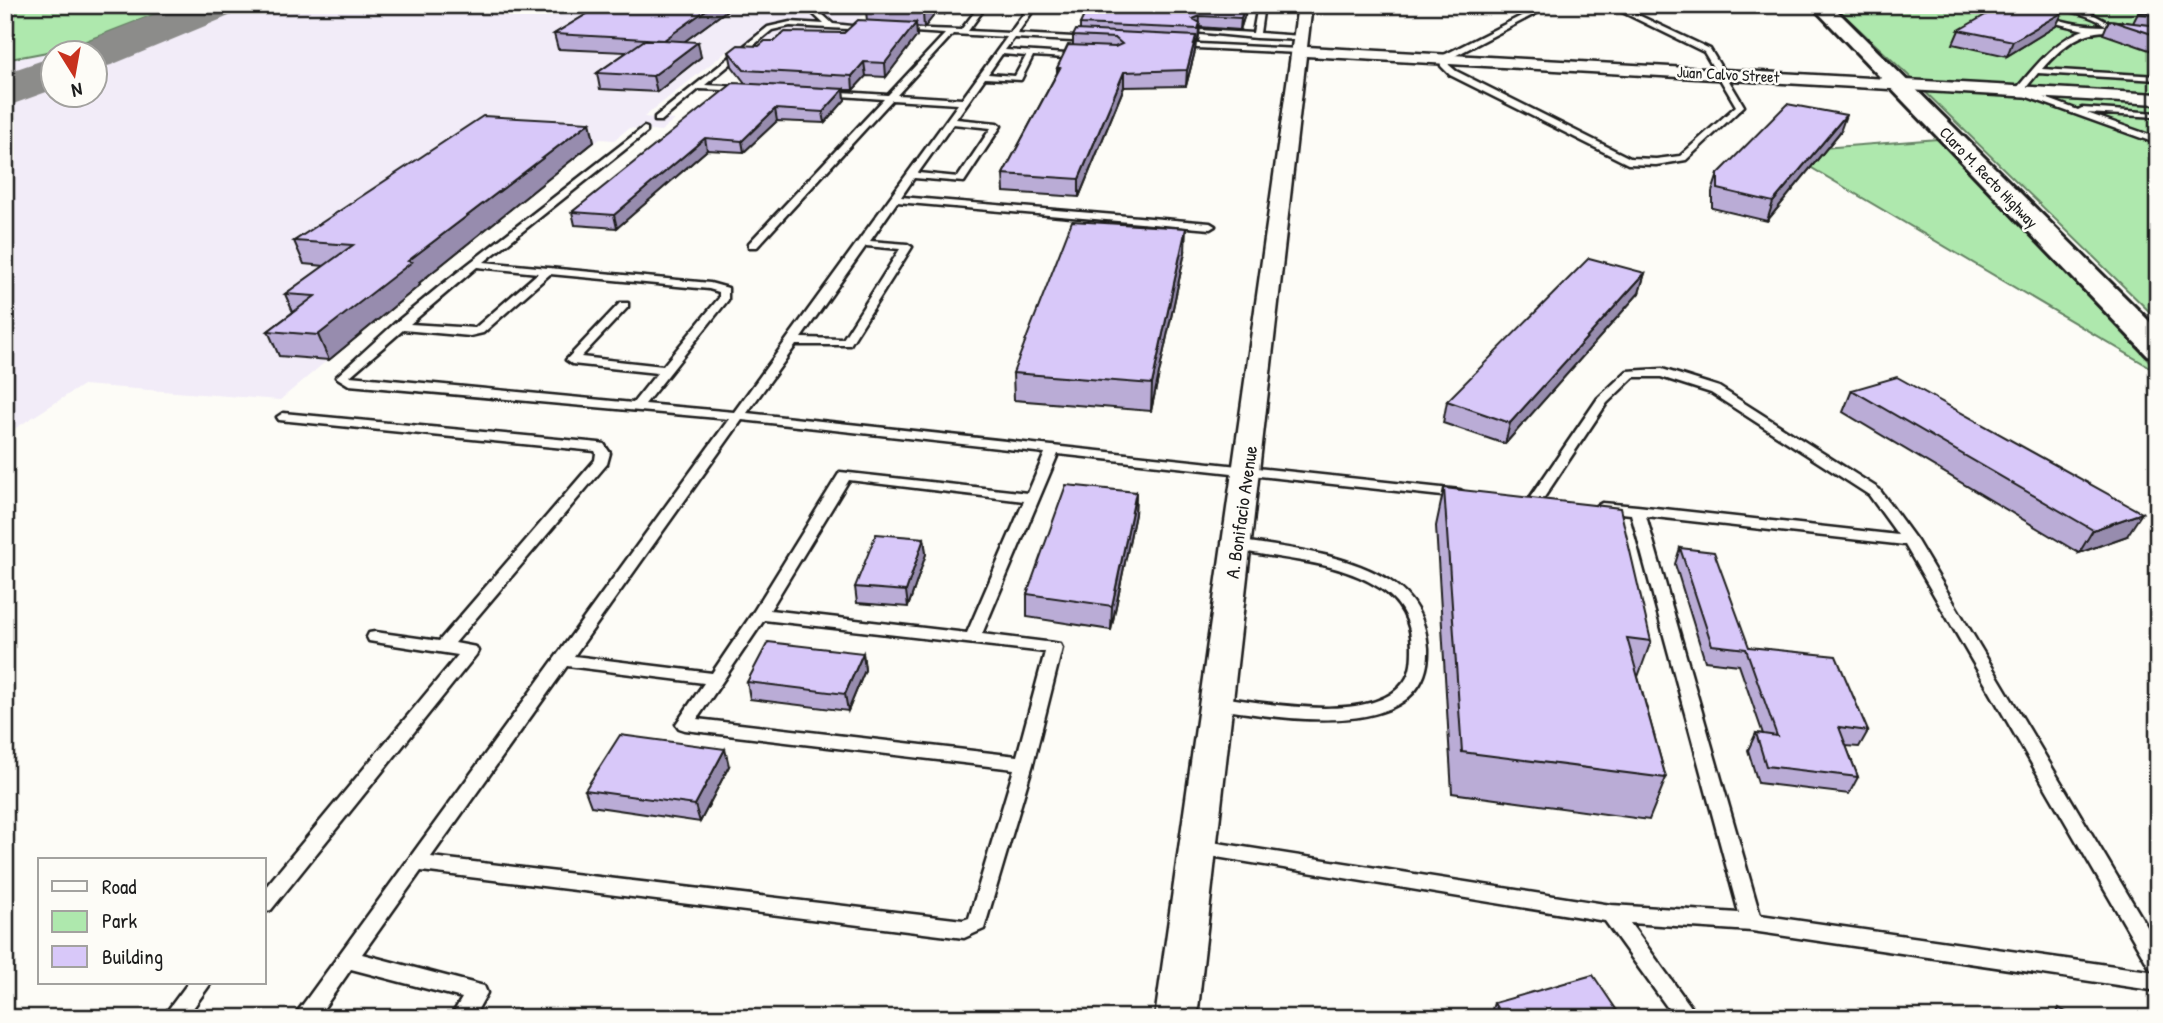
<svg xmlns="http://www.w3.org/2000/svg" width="2163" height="1023" viewBox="0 0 2163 1023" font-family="'Patrick Hand',sans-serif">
  <rect width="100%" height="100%" fill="#fdfcf7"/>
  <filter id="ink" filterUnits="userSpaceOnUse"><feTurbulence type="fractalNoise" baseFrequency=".0143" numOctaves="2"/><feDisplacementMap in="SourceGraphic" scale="14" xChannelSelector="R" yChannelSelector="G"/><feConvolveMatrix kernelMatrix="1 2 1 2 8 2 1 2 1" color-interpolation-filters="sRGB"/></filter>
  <g filter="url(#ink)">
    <path fill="#f2ecf8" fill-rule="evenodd" d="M5,5H857L865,12L847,31L731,48L644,117L675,120L661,131L629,128L614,140L600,139L448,259L280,400L83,385L5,435ZM52,52H94V94H52Z"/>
    <path fill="#aee8ad" stroke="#658264" stroke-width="2" d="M5,5H179L68,48L5,60Z
      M1833,5H2158V320L1908,75Z
      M1938,139L2158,370V372L1783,151Z"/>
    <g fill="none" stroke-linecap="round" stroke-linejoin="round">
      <path fill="#8c8c8a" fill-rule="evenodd" d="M178,5H240L234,14L111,65L94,70V52H71L77,45Z
        M52,57V90L5,107V73Z"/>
      <defs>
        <path id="service" d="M786,5H812L833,24L871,28L868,30L790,26L772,30L705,85L746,87L750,89L749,91L699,89L661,121H655V117L768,27L790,22L824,24L807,8Z
          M980,5H987L968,31L1010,33L1030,5H1037L1017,34L1092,38L1096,40L1092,42L1014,38L1005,50L1082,55L1086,57L1082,59L1033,56L1021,80L985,78L956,119L997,123L1001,126L964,182L914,178L901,197L1210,223L1215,226L1210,229L897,202L870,241L907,244L912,247L850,345H796L747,413L1460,490L1467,494L1460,498L1058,454L982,634L1054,643L1060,644L1062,648L1033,764L984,929L964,938L421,871L362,954L484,986L487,993L473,1018H450L462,998L351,969L317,1018H293L729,419L349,385L336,377L394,324L440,286L644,127L647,128V132L484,262L710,283L728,288V300L645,404L734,412L958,104L892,100L757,247H749V243L884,99L826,95L822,93L826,91L888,95L945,34L899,31L897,28L961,30ZM953,34L1007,37L962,99L897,95ZM1002,54L1026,56L1015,76L988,74ZM953,124L991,128L958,177L918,173ZM866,246L900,249L843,339L801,338ZM477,267L538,273L475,328L410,324ZM550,274L709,289L719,292V298L663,366L581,357L628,307V303H620L566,360L572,364L657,373L633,403L350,376L403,330L470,336L483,333ZM742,420L1045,453L1028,493L840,472L754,611L712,673L574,656ZM849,480L1024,501L967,633L770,610ZM764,620L1045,652L1017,756L697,719ZM567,666L704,683L676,724L679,728L685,730L1014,769L969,918L963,920L431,857Z
          M1258,5H1264L1260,33L1301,36L1304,40L1256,38L1195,32L1199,30L1253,33Z
          M1543,5H1552L1447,60L1449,65L1456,71L1630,158L1656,159L1680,156L1736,106L1704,52L1608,5H1617L1710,49L1744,106L1686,160L1656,165L1628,164L1450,75L1441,66L1440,57Z
          M2057,5L2089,12L2116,27L2158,34V38C2102,27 2082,24 2042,69L2158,76V80L2038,73L2024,90L2078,110L2082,108L2158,113V117L2087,113L2158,138V144L2016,93V89C2035,67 2055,40 2084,30L2047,21L2029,12L2032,5ZM2036,9C2061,8 2086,12 2107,26C2082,26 2058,22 2036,11Z
          M1179,43L1299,49L1303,51L1299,53L1176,47Z
          M1662,369L1719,387L1879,489L1917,541L2158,945V991L1752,931L1630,923L1699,1018H1675L1605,921L1192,853L1190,848L1192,843L1199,840L1611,905L1739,913L1631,514L1602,511L1595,507L1602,503L1637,506L1898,535L1869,495L1711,393L1661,377H1634L1607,403L1539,505H1529L1527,502L1598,398L1627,371ZM1646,516L1905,545L2151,970L2156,972L1760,915Z
          M283,413L599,443L604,444L610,453L607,464L455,643L476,647L478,651L476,655L271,910L264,912V889L458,655L375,642L369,641L367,637L369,633L375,632L439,641L595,460L596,453L595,451L279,420L277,417Z
          M1236,540C1286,548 1346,553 1390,581C1414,597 1426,620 1428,648C1431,732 1317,722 1261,715C1243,712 1225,711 1208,706L1206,702L1208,698L1214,696C1260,702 1372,726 1404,682C1412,672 1412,658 1412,646C1411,621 1401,602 1380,588C1336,559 1280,561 1231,548L1229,545Z
          M188,983H211L186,1018H162Z"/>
        <path id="minor" d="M1298,5H1312L1307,47L2158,94V104L1306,56L1197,1018H1155Z"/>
        <path id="secondary" d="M1811,5H1831L2158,330V358L2147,355Z"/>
      </defs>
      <use href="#service" stroke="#1c1c1c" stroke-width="5"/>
      <use href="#minor" stroke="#1c1c1c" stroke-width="5"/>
      <use href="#secondary" stroke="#1c1c1c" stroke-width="6"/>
      <use href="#service" fill="#fdfcf7" fill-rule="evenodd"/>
      <use href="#minor" fill="#fdfcf7" fill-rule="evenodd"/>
      <use href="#secondary" fill="#fdfcf7" fill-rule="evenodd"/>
    </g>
    <path fill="#baacd6" stroke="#1c1c1c" stroke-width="2" d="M602,5H734L685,41L701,57L657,92L600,89L597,73L627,52L558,49L554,34Z
      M871,5H952L945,14H935L924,28L916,27L917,36L886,77L866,76L853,90H844L845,100L825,123L777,121L744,152L707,150L617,228L575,225L572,212L745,83L732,66L729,52L759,46L775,41L844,33L867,21L866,11Z
      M1248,5L1240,30L1200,27L1199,35L1198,41H1196L1195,51L1186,86L1124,87L1079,197L1004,192L1003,174L1057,73V68L1073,45V36L1080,30V24Z
      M2158,11V53L2103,34L2109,20L2133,23L2138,13Z
      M2056,26L2007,56L1953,44L1959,30Z
      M590,122L594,142L419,283L420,285L329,360L279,356L268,331L293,312L285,294L325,266L304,264L294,241Z
      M1840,132L1767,221L1712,208V192L1718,174Z
      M1185,252L1151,411L1014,400L1013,373Z
      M1645,273L1639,293L1505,444L1443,423L1447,401Z
      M1852,390L2127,536L2079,553L1843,412Z
      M1444,488L1651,641L1638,677L1666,778L1649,820L1452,793L1436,526Z
      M1136,492L1135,514L1111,630L1027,617V594Z
      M924,538L926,554L908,607L857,603L855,587Z
      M1680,548L1749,647L1868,731L1859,747L1846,746L1858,777L1849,794L1758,783L1748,750L1756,733L1763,734L1739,665L1705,661L1675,564Z
      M863,653L865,670L848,711L750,699L747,682Z
      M729,766L700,822L591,806L585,790Z
      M1494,1003L1622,1018H1489Z"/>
    <path fill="#978cae" stroke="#1c1c1c" stroke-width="2" d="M713,5H734L666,55L663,40Z
      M929,5H934L935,14L924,28L923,13Z
      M944,5H952L945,14Z
      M1245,5H1248L1240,30L1241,18Z
      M2063,12L2056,26L2007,56L2013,41Z
      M1200,16L1199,35L1198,41L1199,28L1193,19Z
      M916,23L917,36L886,77L885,63Z
      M1196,36L1195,51L1186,86L1187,70Z
      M698,42L701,57L657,92L653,76Z
      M864,62L866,76L853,90L852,76Z
      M1124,72V87L1079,197V179Z
      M844,89L845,100L825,123L823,112Z
      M775,109L777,121L744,152L742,141Z
      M1846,115L1840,132L1767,221L1773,202Z
      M590,122L594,142L419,283L420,285L329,360L318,335L408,261Z
      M705,138L707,150L617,228L614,215Z
      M1186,228L1185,252L1151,411L1152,384Z
      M1645,273L1639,293L1505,444L1510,423Z
      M1136,492L1135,514L1111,630L1112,606Z
      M2142,513L2127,536L2079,553L2093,530Z
      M924,538L926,554L908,607L906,591Z
      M863,653L865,670L848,711L845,694Z
      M725,749L729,766L700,822L695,805Z"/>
    <path fill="#d8c8f9" stroke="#1c1c1c" stroke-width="2" d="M602,5H713L664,40L554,34Z
      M871,5H929L923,13L866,11Z
      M1089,5H1245L1241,18L1200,16L1193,19L1200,23L1198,29L1080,24Z
      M2003,5H2036L2063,12L2013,41L1959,30Z
      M2158,11V16L2138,13Z
      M858,20L916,23L885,63L864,62L852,76L744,70L729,52L738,45L759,46L765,41H775L785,32L844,33Z
      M2109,20L2158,26V36Z
      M1076,30L1196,36L1187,70L1124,72L1079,179L1003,174L1060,68H1057L1068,45L1115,47L1122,44L1115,38L1073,36Z
      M646,39L698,42L653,76L597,73Z
      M733,83L844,89L823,112L775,109L742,141L705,138L614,215L572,212Z
      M1787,104L1846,115L1773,202L1718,189V174Z
      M483,116L590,122L408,261L412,262L318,335L268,331L315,296L285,294L353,245L294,241Z
      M1072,221L1186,228L1152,384L1013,373Z
      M1589,258L1645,273L1510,423L1447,401Z
      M1897,377L2142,513L2093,530L1852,390Z
      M1066,485L1136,492L1112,606L1027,594Z
      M1444,488L1620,508L1651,641L1627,638L1666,778L1462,752Z
      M876,534L924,538L906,591L855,587Z
      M1680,548L1714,552L1749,647L1836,656L1868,731L1839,727L1858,777L1766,766L1756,733L1777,736L1746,649L1712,645Z
      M768,642L863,653L845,694L747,682Z
      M620,735L725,749L695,805L585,790Z
      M1593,975L1622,1018H1503L1494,1003Z
      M2059,1008L2076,1018H2055Z"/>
  </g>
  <g text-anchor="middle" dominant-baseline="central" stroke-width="5" stroke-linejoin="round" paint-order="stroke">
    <g font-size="16" fill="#1c1c1c" stroke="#fdfcf7">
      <text transform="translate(1728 74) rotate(3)">Juan Calvo Street</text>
      <text transform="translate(1989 177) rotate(46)">Claro M. Recto Highway</text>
    </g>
    <g font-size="19" fill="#1c1c1c" stroke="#fdfcf7">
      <text transform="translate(1241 512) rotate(-82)">A. Bonifacio Avenue</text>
    </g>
  </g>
  <rect width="2163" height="1023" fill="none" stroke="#fdfcf7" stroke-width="28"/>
  <rect x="14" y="14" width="2135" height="995" fill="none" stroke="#1c1c1c" stroke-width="2.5" filter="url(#ink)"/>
  <rect x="38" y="858" width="228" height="126" fill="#fdfcf7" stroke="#a3a29f" stroke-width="2"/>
  <rect x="52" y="881" width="35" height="10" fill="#fdfcf7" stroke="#a3a29f" stroke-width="2"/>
  <text x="102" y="894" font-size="21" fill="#1c1c1c">Road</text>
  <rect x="52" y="911" width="35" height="21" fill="#aee8ad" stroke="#a3a29f" stroke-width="2"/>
  <text x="102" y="928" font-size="21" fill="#1c1c1c">Park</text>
  <rect x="52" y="946" width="35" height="21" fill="#d8c8f9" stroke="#a3a29f" stroke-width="2"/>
  <text x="102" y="964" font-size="21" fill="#1c1c1c">Building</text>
  <g transform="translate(74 74) rotate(169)"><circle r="33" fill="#fdfcf7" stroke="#a3a29f" stroke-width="2"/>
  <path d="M0-5L12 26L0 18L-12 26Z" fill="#c8321e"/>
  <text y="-10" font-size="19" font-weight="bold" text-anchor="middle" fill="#1c1c1c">N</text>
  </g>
</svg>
